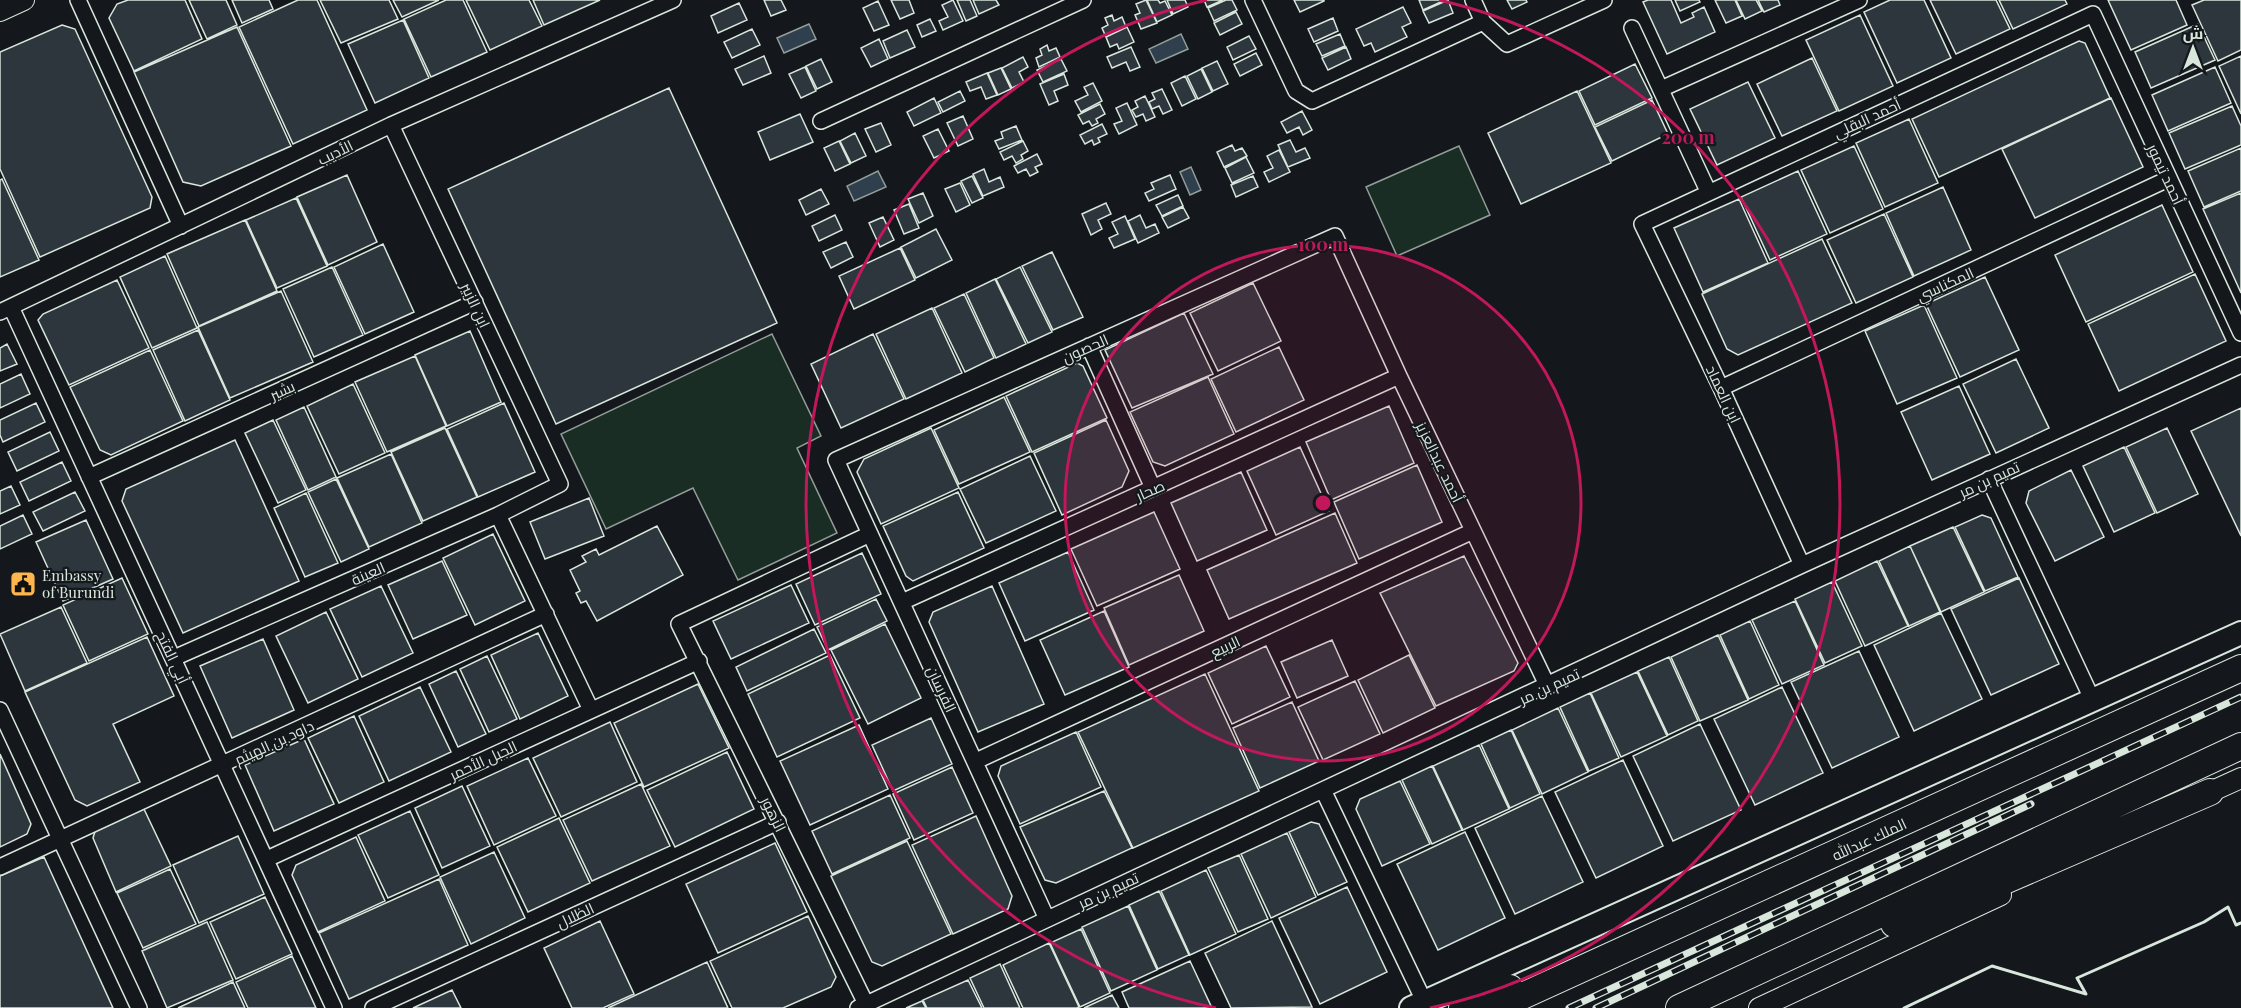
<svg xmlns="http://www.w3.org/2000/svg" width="2241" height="1008" viewBox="0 0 2241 1008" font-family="'Playfair Display',Cairo,serif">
  <rect width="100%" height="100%" fill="#14181c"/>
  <path fill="#1a2d24" stroke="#939e99" stroke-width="1.5" d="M1459,146L1490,215L1397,256L1366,187Z
    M772,334L821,436L797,448L837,533L738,580L693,488L606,529L561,434Z"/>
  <path fill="#2f3f4d" stroke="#939e99" stroke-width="1.5" d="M809,24L816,39L784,53L777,38Z
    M1181,34L1188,49L1156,63L1149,49Z
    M1191,167L1201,190L1190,195L1180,172Z
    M878,171L886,187L854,201L847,186Z"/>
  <path fill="#2c363c" stroke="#d8e6dc" stroke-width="1.5" d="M128,0H185L202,39L134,71L109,18L117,4Z
    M189,0H226L237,25L207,39Z
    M232,0H269L273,9L242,23Z
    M298,0H317L367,110L293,144L239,27Z
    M320,0H389L398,19L341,43Z
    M393,0H439L402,17Z
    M446,0H463L487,52L431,77L404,19Z
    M466,0H529L542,26L490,50Z
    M533,0H600L544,25Z
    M764,0H781L786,10L771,16Z
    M891,0H909L914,13L900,19Z
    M953,0L963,21L943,30L939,21L948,17L942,5Z
    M957,0H970L977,16L966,21Z
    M973,0H996L999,5L979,14Z
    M1146,0L1157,23L1141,29L1135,15L1140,13L1136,4Z
    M1147,0H1158L1160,3L1165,1L1172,15L1157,22Z
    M1167,0H1185L1188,7L1173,14Z
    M1204,0H1223L1207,7Z
    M1226,0H1232L1237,10L1214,21L1208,8Z
    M1294,0H1324V1L1300,12Z
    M1419,0H1445L1423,10Z
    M1448,0L1453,13L1429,23L1423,11Z
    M1507,0H1526L1527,2L1512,9Z
    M1648,0H1671L1681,23L1694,17L1692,13L1704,7L1715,32L1667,54L1643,2Z
    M1675,0H1699L1700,2L1680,11Z
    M1715,0H1735L1742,16L1726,23Z
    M1736,0H1756L1762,11L1745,19Z
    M1758,0H1778L1780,5L1764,12Z
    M1890,0H1924L1951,58L1897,83L1864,12Z
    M1930,0H1996L2010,29L1956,54Z
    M1999,0H2065L2067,4L2013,29Z
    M2108,0H2176L2187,25L2131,50Z
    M2204,0H2241V50L2218,61L2192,5Z
    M878,1L889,25L874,31L863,8Z
    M739,3L747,20L718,33L711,16Z
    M1403,7L1411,23L1402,27L1407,37L1375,52L1371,43L1364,46L1356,29Z
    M1236,12L1242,24L1220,35L1214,23Z
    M1112,15L1114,21L1122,17L1126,27L1106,37L1102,28L1108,25L1105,18Z
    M1860,15L1893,86L1839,111L1806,40Z
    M1333,18L1338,31L1314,42L1308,29Z
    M930,19L936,31L922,37L917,25Z
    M403,20L429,78L375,103L348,44Z
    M2198,24L2215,60L2151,88L2135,52Z
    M62,25L75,29L152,197L150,208L40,257L0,169V52Z
    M237,27L291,146L201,186L183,182L134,72Z
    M1127,27L1134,42L1119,49L1117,44L1110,47L1106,37Z
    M752,29L760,45L732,58L724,42Z
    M907,30L915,47L890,58L883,41Z
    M1340,34L1345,46L1322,56L1316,44Z
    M1249,36L1256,49L1233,60L1227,47Z
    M879,39L888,59L871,67L861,48Z
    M2079,41L2085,43L2110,98L1939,177L1912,119Z
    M1047,45L1049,51L1056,48L1060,57L1039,67L1036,58L1042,55L1040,49Z
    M1131,47L1140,67L1130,71L1126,62L1112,68L1107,57Z
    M1346,47L1351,59L1328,70L1322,58Z
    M1256,53L1262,65L1240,76L1234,64Z
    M764,56L771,73L743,85L735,69Z
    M2241,56V114L2219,66Z
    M1023,57L1028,67L1019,72L1024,82L1012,88L1002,68Z
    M1812,58L1837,111L1782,136L1757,84Z
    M821,59L832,82L817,89L806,66Z
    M1061,59L1067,71L1043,82L1037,70Z
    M1217,61L1228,84L1213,91L1202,68Z
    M1635,64L1652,98L1595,125L1579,91Z
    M805,67L816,91L801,98L789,74Z
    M2215,67L2231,103L2168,131L2152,95Z
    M1001,68L1011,89L998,95L988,73Z
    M1201,69L1212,92L1198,99L1187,76Z
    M987,73L997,95L986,99L981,87L970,91L966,82Z
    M1064,74L1068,85L1054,91L1058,101L1049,105L1040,84Z
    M1185,76L1196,99L1182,106L1171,83Z
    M1748,82L1775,138L1717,165L1690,109Z
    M1093,83L1102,101L1081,112L1075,101L1088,95L1084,87Z
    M669,88L777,323L556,424L448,189Z
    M1162,89L1172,110L1163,114L1159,106L1152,109L1149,102L1155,99L1152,93Z
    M960,91L965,101L943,112L938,102Z
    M1577,91L1611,163L1521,204L1488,133Z
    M1145,96L1155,117L1146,121L1143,114L1136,117L1132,110L1138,107L1135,101Z
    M934,98L941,113L914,126L907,112Z
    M2111,98L2143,167L2035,218L2002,149Z
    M1652,100L1668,134L1612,161L1595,127Z
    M1127,103L1137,125L1119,134L1114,124L1122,121L1116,108Z
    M1100,104L1105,114L1096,119L1098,123L1092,126L1089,121L1083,124L1078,115Z
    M2232,106L2241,126V145L2185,169L2169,133Z
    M1302,111L1312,130L1303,135L1299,127L1287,133L1281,122Z
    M800,114L813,142L770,160L758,132Z
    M963,116L973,139L958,146L947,123Z
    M1909,119L1938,183L1885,207L1856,143Z
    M881,123L891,145L876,152L865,129Z
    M1102,124L1107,134L1098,138L1100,142L1094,145L1092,140L1085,144L1080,135Z
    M1016,126L1022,140L999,149L995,141L1003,138L1001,132Z
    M938,129L949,151L934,158L923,136Z
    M855,133L866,156L851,163L840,141Z
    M1290,140L1296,152L1305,148L1310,158L1288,167L1278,145Z
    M839,141L850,164L835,171L824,148Z
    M1023,141L1028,151L1021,155L1023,159L1016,163L1012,156L1004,160L1000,152Z
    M1232,145L1235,151L1242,148L1247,156L1224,167L1217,152Z
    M1854,146L1883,209L1830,233L1801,170Z
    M2241,148V191L2204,207L2188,171Z
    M1279,150L1290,172L1269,182L1264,172L1273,168L1267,156Z
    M1037,154L1042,164L1035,167L1038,172L1030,176L1026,169L1018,173L1014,166Z
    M1246,157L1254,173L1232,183L1225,168Z
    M984,169L989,182L1000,177L1004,187L983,196L973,174Z
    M1798,171L1827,234L1770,260L1741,197Z
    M347,175L377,242L328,265L297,197Z
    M1170,175L1176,189L1149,201L1145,193L1154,189L1151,183Z
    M972,176L983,198L972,203L961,181Z
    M1253,176L1258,187L1236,197L1231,185Z
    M2,179L39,260L0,277V180Z
    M960,183L970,205L956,212L945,189Z
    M1943,187L1971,250L1914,276L1886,213Z
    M821,189L829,204L806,215L799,200Z
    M923,193L933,216L919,223L908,199Z
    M2241,193V293L2203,209Z
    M1178,195L1183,206L1162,216L1156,205Z
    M296,198L327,266L277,288L246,220Z
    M1739,199L1768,263L1703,292L1674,228Z
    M1106,203L1111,214L1098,220L1102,229L1091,235L1082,214Z
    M909,204L919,228L904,234L894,210Z
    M2162,205L2193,272L2086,322L2055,255Z
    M1183,207L1189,218L1168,228L1162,217Z
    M1884,214L1913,277L1856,303L1827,240Z
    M835,215L842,230L819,241L812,226Z
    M1140,215L1146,228L1155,224L1159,233L1138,243L1128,221Z
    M1125,216L1135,239L1114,248L1109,238L1118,234L1112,222Z
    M883,217L894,240L880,247L869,223Z
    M245,220L277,291L199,326L167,254Z
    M936,229L952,260L916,278L901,247Z
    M1822,239L1852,303L1738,355L1727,349L1702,294Z
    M846,242L853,257L831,268L823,252Z
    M383,244L414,312L365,334L334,267Z
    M900,248L915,280L854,309L839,276Z
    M1052,252L1083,317L1053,330L1022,266Z
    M165,256L197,328L152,348L120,277Z
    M332,267L363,335L314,357L283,289Z
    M1020,267L1052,332L1028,343L996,279Z
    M2195,274L2226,341L2119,391L2088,324Z
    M1985,277L2019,350L1960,377L1926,304Z
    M995,279L1026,344L996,358L966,293Z
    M117,280L149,348L69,385L38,320L43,314Z
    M1253,283L1281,341L1218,371L1190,313Z
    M281,291L313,362L230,398L198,327Z
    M964,294L994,358L965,372L934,308Z
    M1924,305L1957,378L1897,404L1865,331Z
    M932,308L962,373L906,399L876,334Z
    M1184,313L1213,374L1132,408L1105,350Z
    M198,330L230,400L185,421L153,350Z
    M470,331L501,402L447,426L415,355Z
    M873,334L904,399L841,428L811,364Z
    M7,344L17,364L0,371V348Z
    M1279,347L1304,400L1236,432L1211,379Z
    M150,350L183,421L111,455L100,450L70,387Z
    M415,356L446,426L387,452L355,382Z
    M2016,359L2049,428L1996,453L1963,384Z
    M1077,363L1083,366L1107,418L1032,452L1006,396Z
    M21,374L30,394L0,408V384Z
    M1208,377L1234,434L1165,466L1153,462L1130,412Z
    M353,384L385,453L339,474L307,406Z
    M1959,386L1990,454L1932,480L1901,412Z
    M1004,397L1030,452L959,484L934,430Z
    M36,403L45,422L3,442L0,435V420Z
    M504,403L535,472L478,497L447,429Z
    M1389,406L1414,463L1331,500L1306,442Z
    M304,407L336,477L308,490L276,420Z
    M2241,408V536L2191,431Z
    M273,420L306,490L278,503L245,433Z
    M1106,420L1129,471L1122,487L1062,515L1034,453Z
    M445,428L477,497L423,521L391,452Z
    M931,428L959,488L881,524L857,472L864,459Z
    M2167,428L2198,494L2157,513L2126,447Z
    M50,432L59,451L17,471L8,452Z
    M235,440L299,581L183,633L122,501L126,489Z
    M1300,447L1329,511L1276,535L1247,471Z
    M2124,447L2155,513L2114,532L2083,466Z
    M391,454L422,523L369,547L337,478Z
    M1030,456L1056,511L986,543L960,489Z
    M62,462L71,481L29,501L20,482Z
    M1417,465L1442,522L1359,559L1334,502Z
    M2071,470L2104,537L2055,561L2026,503L2029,491Z
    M1241,472L1267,530L1197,561L1171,503Z
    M336,479L369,549L341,562L308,492Z
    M11,486L20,505L0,514V491Z
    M75,492L85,511L43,531L33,512Z
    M958,492L984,548L913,581L906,576L883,526Z
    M306,493L338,563L305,577L274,508Z
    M589,498L604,536L545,559L530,522Z
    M1154,512L1180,569L1097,606L1071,549Z
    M1335,513L1357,563L1229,619L1207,570Z
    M23,515L32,534L0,549V526Z
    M1982,515L1991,518L2018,577L1985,591L1955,527Z
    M86,520L113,579L63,601L36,542Z
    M657,526L683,575L597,621L586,601L581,603L576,593L580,591L570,570L586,562L582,556L596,549L599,555Z
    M1953,527L1984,592L1941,612L1910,546Z
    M493,534L525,601L475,625L443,558Z
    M1910,546L1940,612L1909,626L1879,561Z
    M1068,552L1094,610L1025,641L999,583Z
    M862,553L881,594L815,625L796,584Z
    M1464,556L1518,663L1514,671L1436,706L1380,593Z
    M442,561L467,615L413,639L388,585Z
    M1877,561L1908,626L1865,646L1835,581Z
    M1179,575L1204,631L1129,665L1104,608Z
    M122,578L148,634L89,661L63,605Z
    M2019,578L2059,664L1991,695L1951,609Z
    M1832,582L1862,646L1825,663L1795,599Z
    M791,585L809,623L731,659L713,621Z
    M381,586L413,653L362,677L330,609Z
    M992,586L1044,704L978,732L929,622L933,612Z
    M876,599L887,621L828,650L817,627Z
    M1795,601L1824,665L1782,684L1752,620Z
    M61,607L87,663L25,691L0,634Z
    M1104,611L1129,667L1065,695L1040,640Z
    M326,612L358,679L308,703L276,636Z
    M1941,613L1982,699L1914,731L1874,645Z
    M1750,621L1779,685L1749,699L1720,635Z
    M885,624L921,698L868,724L831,650Z
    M814,629L826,653L747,691L736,667Z
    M538,633L568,696L520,719L491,655Z
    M1718,635L1748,700L1700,721L1671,657Z
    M147,637L174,696L113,724L140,782L87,806L75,800L25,692Z
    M263,639L294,710L232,738L200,666Z
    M1332,640L1348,676L1297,698L1281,662Z
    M1266,646L1290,697L1232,724L1208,673Z
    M1859,651L1899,737L1832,768L1791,682Z
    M830,655L860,718L777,757L748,694Z
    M1409,655L1435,708L1383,733L1358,680Z
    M487,656L517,719L489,732L460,669Z
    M1669,657L1698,721L1668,735L1638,671Z
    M456,671L486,734L458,747L429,684Z
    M1637,672L1667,736L1621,757L1591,693Z
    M1205,674L1259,791L1133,848L1078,732Z
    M1355,681L1380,734L1323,760L1298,707Z
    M698,684L729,748L644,787L614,723Z
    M420,687L451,752L389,781L359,716Z
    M1782,687L1823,773L1755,805L1714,719Z
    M1590,693L1619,758L1589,771L1560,707Z
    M1292,702L1319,761L1260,788L1233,728Z
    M1558,708L1588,772L1542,794L1512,730Z
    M354,716L384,782L339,803L308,738Z
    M931,718L952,764L893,791L872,745Z
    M610,722L637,782L561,817L533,758Z
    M1700,724L1741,810L1673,841L1633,756Z
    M859,725L888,789L810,825L780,761Z
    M1511,730L1540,794L1510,808L1481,744Z
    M1076,732L1101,787L1020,824L998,776L1001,766Z
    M304,739L334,804L274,831L245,765Z
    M1479,745L1509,809L1463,830L1433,766Z
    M727,752L754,809L675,847L647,790Z
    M0,754L31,824L27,834L0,847Z
    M528,758L556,816L494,845L467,786Z
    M1623,760L1663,846L1596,878L1555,792Z
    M1432,766L1462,830L1432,844L1402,780Z
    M952,767L973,813L914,840L893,794Z
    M1400,781L1430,844L1382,866L1356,809L1360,799Z
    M641,784L670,846L592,881L563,820Z
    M462,786L490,846L442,868L415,808Z
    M1104,791L1132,848L1056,883L1045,880L1020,827Z
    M890,795L910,838L832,874L812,831Z
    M1542,796L1583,882L1515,914L1475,828Z
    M143,807L171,866L116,892L93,838L96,828Z
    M410,811L439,875L388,898L358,835Z
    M976,816L1012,896L1008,909L953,934L912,845Z
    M559,818L590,883L528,912L497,847Z
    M1311,822L1319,824L1347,882L1318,895L1289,832Z
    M1465,832L1505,918L1438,950L1397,864Z
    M1287,833L1316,897L1271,918L1241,854Z
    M238,836L264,894L199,923L173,865Z
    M356,837L385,901L318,932L292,875L296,865Z
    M907,841L951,934L882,966L872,962L831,876Z
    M775,843L807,912L718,953L686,884Z
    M494,852L525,918L471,944L440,877Z
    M1239,855L1268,919L1238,932L1208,868Z
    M44,857L113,1008H0V876Z
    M170,869L196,924L143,948L117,893Z
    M1206,870L1236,934L1190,955L1161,891Z
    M439,879L468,945L349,999L319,933Z
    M1347,887L1387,972L1320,1004L1279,918Z
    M1159,891L1189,955L1158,969L1129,905Z
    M265,897L292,954L236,979L210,922Z
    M1128,906L1157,970L1111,991L1082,927Z
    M808,916L836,977L831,987L783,1008H732L710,961Z
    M600,921L634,994L603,1008H572L544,948Z
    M1272,921L1312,1007L1231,1008L1205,953Z
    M207,922L233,980L167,1008L142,951Z
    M1081,929L1110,993L1080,1007L1050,943Z
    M1049,943L1079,1007L1077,1008H1023L1003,965Z
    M292,956L316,1008H248L236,982Z
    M1190,961L1212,1008H1129L1122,992Z
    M707,962L728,1008H608Z
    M1000,964L1020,1008H984L970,978Z
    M968,980L982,1008H927L923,1000Z
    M233,982L245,1008H178Z
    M452,990L461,1008H413Z
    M1112,995L1119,1008H1084Z
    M922,1001L926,1008H906Z"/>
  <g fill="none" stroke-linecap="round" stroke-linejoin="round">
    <defs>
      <path id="minor" d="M78,0L181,226
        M1253,0L1296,91L1312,101L1483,22
        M1473,0L1483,22L1507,44L1604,0
        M1632,28L1708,191
        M1661,89L1859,0
        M821,121L1083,0
        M11,307L334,1008
        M0,312L391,125L673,0
        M1089,346L1153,488
        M1721,388L2168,179
        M89,477L475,302
        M1989,479L2093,701
        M498,515L591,710
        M1802,565L1721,388L1642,224L2093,14L2241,333
        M902,602L1399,376
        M174,658L498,515L560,484L391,125
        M0,710L139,1008
        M976,761L1473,531
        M1323,790L1424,1001
        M267,859L699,661
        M0,867L546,614
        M1047,919L836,460L1335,236L1399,376L1548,687
        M866,1004L679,624L870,534
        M373,1008L778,822
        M858,1008L1802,565L2241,365"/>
      <path id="tertiary" d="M0,11L24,0
        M2197,798L2241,778
        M1759,1008L2001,895"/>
      <path id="secondary" d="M1411,1008L2241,633"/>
      <path id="trunk" d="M1894,924L1979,892L2210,792
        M1462,1008L1510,988
        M1496,1008L2241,668
        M1679,1008L2241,746"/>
    </defs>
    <use href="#minor" stroke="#d8e6dc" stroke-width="18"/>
    <use href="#tertiary" stroke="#d8e6dc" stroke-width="22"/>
    <use href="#secondary" stroke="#d8e6dc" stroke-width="26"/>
    <use href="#trunk" stroke="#d8e6dc" stroke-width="28"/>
    <use href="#minor" stroke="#14181c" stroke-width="15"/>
    <use href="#tertiary" stroke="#14181c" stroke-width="20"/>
    <use href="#secondary" stroke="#14181c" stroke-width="22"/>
    <use href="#trunk" stroke="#14181c" stroke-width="26"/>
    <defs>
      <path id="rail" d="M1569,1008L2241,697
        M1596,1008L2031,804"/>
    </defs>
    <use href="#rail" stroke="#d8e6dc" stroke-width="7"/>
    <use href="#rail" stroke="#14181c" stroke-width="4.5" stroke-dasharray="14" stroke-linecap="butt"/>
    <path stroke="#d8e6dc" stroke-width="3" d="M1904,1008L1992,966L2086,994L2077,978L2204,922L2228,907L2236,925L2241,923"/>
  </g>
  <circle cx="1323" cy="503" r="258" fill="#c2185b" fill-opacity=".12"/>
  <g fill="none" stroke="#c2185b" stroke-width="3">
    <circle cx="1323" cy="503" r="258"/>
    <path d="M1216 1008A516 516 0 0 1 1207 0M1439 0A516 516 0 0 1 1430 1008"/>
  </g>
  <defs>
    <symbol id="civic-square" viewBox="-11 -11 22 22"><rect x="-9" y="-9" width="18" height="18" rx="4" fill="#ffb74d" stroke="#14181c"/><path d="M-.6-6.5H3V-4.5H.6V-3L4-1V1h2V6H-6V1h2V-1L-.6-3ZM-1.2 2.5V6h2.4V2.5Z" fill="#111"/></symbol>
  </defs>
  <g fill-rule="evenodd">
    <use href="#civic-square" x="8" y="569" width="30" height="30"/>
  </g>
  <g text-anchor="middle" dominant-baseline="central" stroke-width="4.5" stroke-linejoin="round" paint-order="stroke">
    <g font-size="15" fill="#d8e6dc" stroke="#14181c">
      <text transform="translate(1867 118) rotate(-25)">أحمد البقلي</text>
      <text transform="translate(335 152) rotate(-26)">الأديب</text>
      <text transform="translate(2166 174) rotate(65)">أحمد تيمور</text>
      <text transform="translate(1945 284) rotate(-25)">المكناسي</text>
      <text transform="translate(476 305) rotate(65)">ابن الزبير</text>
      <text transform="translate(1085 348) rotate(-24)">الحصون</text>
      <text transform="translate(282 390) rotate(-24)">بشير</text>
      <text transform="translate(1724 394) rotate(65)">ابن العماد</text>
      <text transform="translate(1440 462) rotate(64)">أحمد عبدالعزيز</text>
      <text transform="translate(1989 479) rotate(-25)">تميم بن مر</text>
      <text transform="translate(1150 490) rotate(-24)">صحار</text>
      <text transform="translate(368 573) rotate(-24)">العينة</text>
      <text transform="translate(1225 646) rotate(-25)">الربيع</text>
      <text transform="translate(173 657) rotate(65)">أبي الفتح</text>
      <text transform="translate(1549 686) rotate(-25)">تميم بن مر</text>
      <text transform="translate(942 689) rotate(65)">الفرسان</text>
      <text transform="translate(274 742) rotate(-25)">داود بن الهيثم</text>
      <text transform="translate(483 760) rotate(-25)">الجبل الأحمر</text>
      <text transform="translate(774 814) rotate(64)">الزهور</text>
      <text transform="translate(1869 839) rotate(-25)">الملك عبدالله</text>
      <text transform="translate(1108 890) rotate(-25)">تميم بن مر</text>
      <text transform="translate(575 915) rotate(-25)">الظلال</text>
    </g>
    <g font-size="15" fill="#d8e6dc" stroke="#14181c" text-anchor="start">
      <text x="42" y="575">Embassy<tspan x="42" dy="17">of Burundi</tspan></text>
    </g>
  </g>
  <circle cx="1323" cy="503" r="9" fill="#c2185b" stroke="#14181c" stroke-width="3"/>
  <g font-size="18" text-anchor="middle" font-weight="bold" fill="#c2185b" stroke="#14181c" stroke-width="4.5" stroke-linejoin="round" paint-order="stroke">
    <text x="1688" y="144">200 m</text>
    <text x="1323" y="251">100 m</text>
  </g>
  <g transform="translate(2193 48)" stroke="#14181c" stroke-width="4.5" paint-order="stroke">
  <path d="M0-4.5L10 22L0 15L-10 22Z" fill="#d8e6dc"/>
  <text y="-9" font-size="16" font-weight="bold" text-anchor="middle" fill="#d8e6dc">ش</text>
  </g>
</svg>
